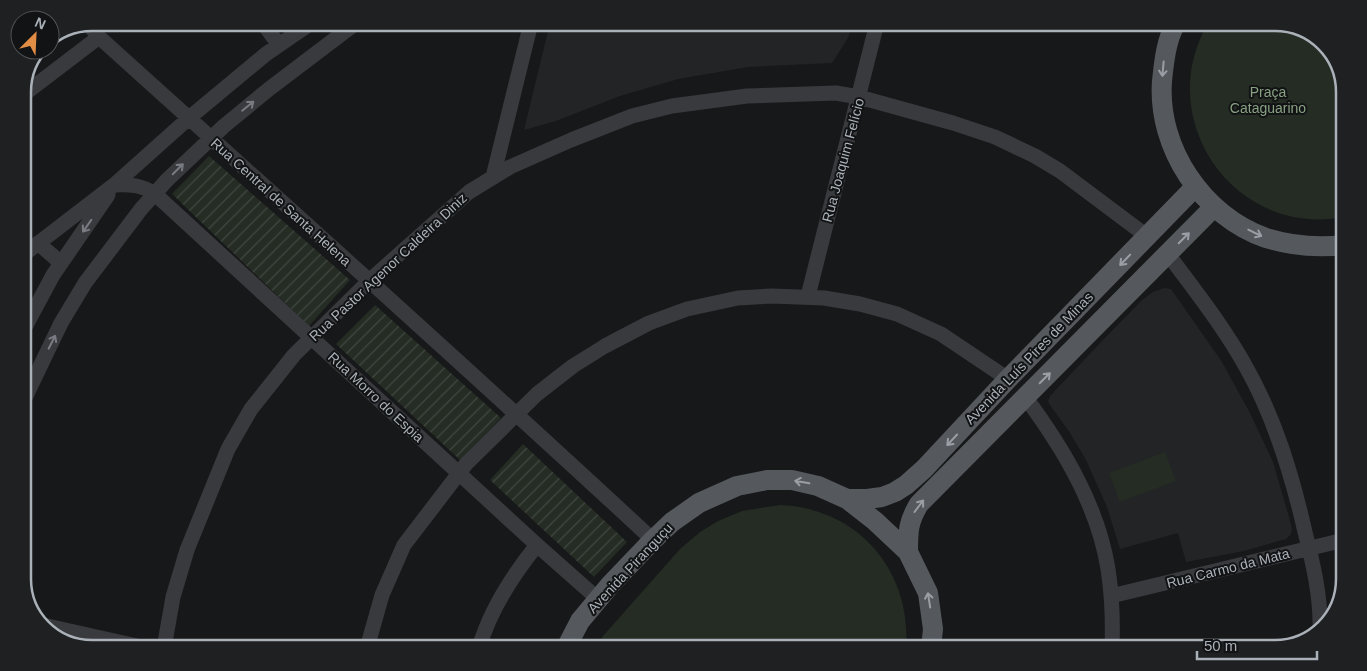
<svg xmlns="http://www.w3.org/2000/svg" width="1367" height="671" viewBox="0 0 1367 671" font-family="Helvetica,sans-serif">
  <defs>
    <pattern id="garden-furrows" width="10" height="10" patternUnits="userSpaceOnUse" patternTransform="scale(1.25)"><rect width="10" height="10" fill="#242c24"/><path d="M-1 1l2-2M0 10L10 0M9 11l2-2" fill="none" stroke="#414842"/></pattern>
  </defs>
  <rect width="100%" height="100%" fill="#171819"/>
  <path fill="#232426" d="M550,23H853L848,38L832,63L748,67L678,79L620,96L556,121L524,130Z
    M1164,288L1171,289L1222,362L1250,413L1273,462L1289,517L1292,529L1291,534L1286,539L1244,551L1186,562L1178,533L1120,549L1107,507L1086,460L1070,433L1050,405L1048,401L1050,396L1102,341L1142,300L1153,292Z"/>
  <path fill="#242c24" d="M1208,23H1275L1305,30L1333,54L1344,88V217C1234,238 1152,119 1208,23Z
    M1165,452L1176,481L1120,502L1109,473Z
    M780,505C858,508 912,571 906,648H595L603,636L680,549L700,532L718,521L742,511Z"/>
  <path fill="url(#garden-furrows)" d="M209,156L350,280L309,326L172,194Z
    M375,305L501,418L460,460L336,344Z
    M523,444L627,542L594,577L490,480Z"/>
  <g fill="none" stroke-linecap="round" stroke-linejoin="round">
    <path stroke="#393a3e" stroke-width="15" d="M263,23L279,45
      M88,24L99,37C284,204 470,370 653,540
      M23,95L99,37
      M493,177L531,23
      M114,185C129,184 142,185 155,194L537,545L598,599
      M38,243L61,263
      M1168,254C1195,291 1224,327 1246,367C1275,418 1292,475 1305,532C1313,563 1321,597 1320,630
      M23,255L114,185L189,118L266,54L311,23
      M808,296L877,23
      M23,331L53,275L108,195
      M1026,398C1063,448 1098,506 1108,569C1112,595 1113,622 1112,648
      M23,402L61,323L85,283L141,209L167,180L224,126L269,89L356,23
      M1111,596L1344,540
      M43,625L146,648
      M164,648L173,597L187,550L228,449L251,409L294,355L369,281L469,192L510,167L571,140L632,116L672,106L747,96L836,93L859,97L953,123L995,137L1035,156L1060,171L1148,237
      M367,648L382,595L404,545L466,464L537,394L573,366L605,346L649,323L687,309L738,298L771,296L824,298L860,304L897,314L941,334L1008,379
      M479,648C490,610 512,576 537,545"/>
    <path stroke="#55585c" stroke-width="20" d="M1176,23C1166,40 1164,62 1162,81C1157,148 1203,216 1266,238C1292,246 1318,248 1344,245
      M847,499H867L882,497L895,492L906,485L924,469L1008,379L1195,187
      M908,552C908,532 908,522 919,504L1214,207
      M566,648L580,621L610,585L653,540L672,522L699,503L737,486L767,480H792L818,486L847,499L875,521L908,552L928,593L933,629L931,648"/>
  </g>
  <defs><path id="oneway-shaft" d="M-6 0H5M1.5-3L5.5 0L1.5 3" fill="none" stroke-width="1.6" stroke-linecap="round" stroke-linejoin="round" transform="scale(1.25)"/></defs>
  <g stroke="#9a9fa6">
    <use href="#oneway-shaft" transform="translate(1163 69) rotate(95)"/>
    <use href="#oneway-shaft" transform="translate(1255 233) rotate(26)"/>
    <use href="#oneway-shaft" transform="translate(1184 238) rotate(-45)"/>
    <use href="#oneway-shaft" transform="translate(1125 260) rotate(134)"/>
    <use href="#oneway-shaft" transform="translate(1045 378) rotate(-45)"/>
    <use href="#oneway-shaft" transform="translate(952 440) rotate(133)"/>
    <use href="#oneway-shaft" transform="translate(802 482) rotate(-170)"/>
    <use href="#oneway-shaft" transform="translate(919 506) rotate(-53)"/>
    <use href="#oneway-shaft" transform="translate(929 600) rotate(-99)"/>
  </g>
  <g stroke="#787b81">
    <use href="#oneway-shaft" transform="translate(248 106) rotate(-39)"/>
    <use href="#oneway-shaft" transform="translate(178 169) rotate(-45)"/>
    <use href="#oneway-shaft" transform="translate(87 226) rotate(125)"/>
    <use href="#oneway-shaft" transform="translate(52 342) rotate(-63)"/>
  </g>
  <g text-anchor="middle" dominant-baseline="central" stroke-width="4" stroke-linejoin="round" paint-order="stroke">
    <g font-size="14" fill="#88a183" stroke="#121314">
      <text x="1268" y="92">Praça<tspan x="1268" dy="16">Cataguarino</tspan></text>
    </g>
    <g font-size="14" fill="#abb1b8" stroke="#121314">
      <text transform="translate(843 160) rotate(-75)">Rua Joaquim Felício</text>
      <text transform="translate(281 202) rotate(42)">Rua Central de Santa Helena</text>
      <text transform="translate(388 267) rotate(-43)">Rua Pastor Agenor Caldeira Diniz</text>
      <text transform="translate(1029 358) rotate(-46)">Avenida Luís Pires de Minas</text>
      <text transform="translate(376 397) rotate(43)">Rua Morro do Espia</text>
      <text transform="translate(630 568) rotate(-47)">Avenida Piranguçu</text>
      <text transform="translate(1228 568) rotate(-14)">Rua Carmo da Mata</text>
    </g>
  </g>
  <path d="M0 0H1367V671H0ZM92 31H1275A61 61 0 0 1 1336 92V579A61 61 0 0 1 1275 640H92A61 61 0 0 1 31 579V92A61 61 0 0 1 92 31Z" fill="#1e2021" fill-rule="evenodd"/>
  <path fill="none" stroke="#abb1b8" stroke-width="2.5" d="M92 31H1275A61 61 0 0 1 1336 92V579A61 61 0 0 1 1275 640H92A61 61 0 0 1 31 579V92A61 61 0 0 1 92 31Z"/>
  <g transform="translate(35 35) rotate(24)"><circle r="24" fill="#121314" stroke="#4f5256"/>
  <path d="M0-4L9 19L0 12L-9 19Z" fill="#e28d46"/>
  <text y="-8" font-size="14" font-weight="bold" text-anchor="middle" fill="#abb1b8">N</text>
  </g>
  <path d="M1197 651v8h120v-8" fill="none" stroke="#abb1b8" stroke-width="2.5"/>
  <text x="1204" y="651" font-size="15" fill="#abb1b8" stroke="#121314" stroke-width="4" paint-order="stroke">50 m</text>
</svg>
